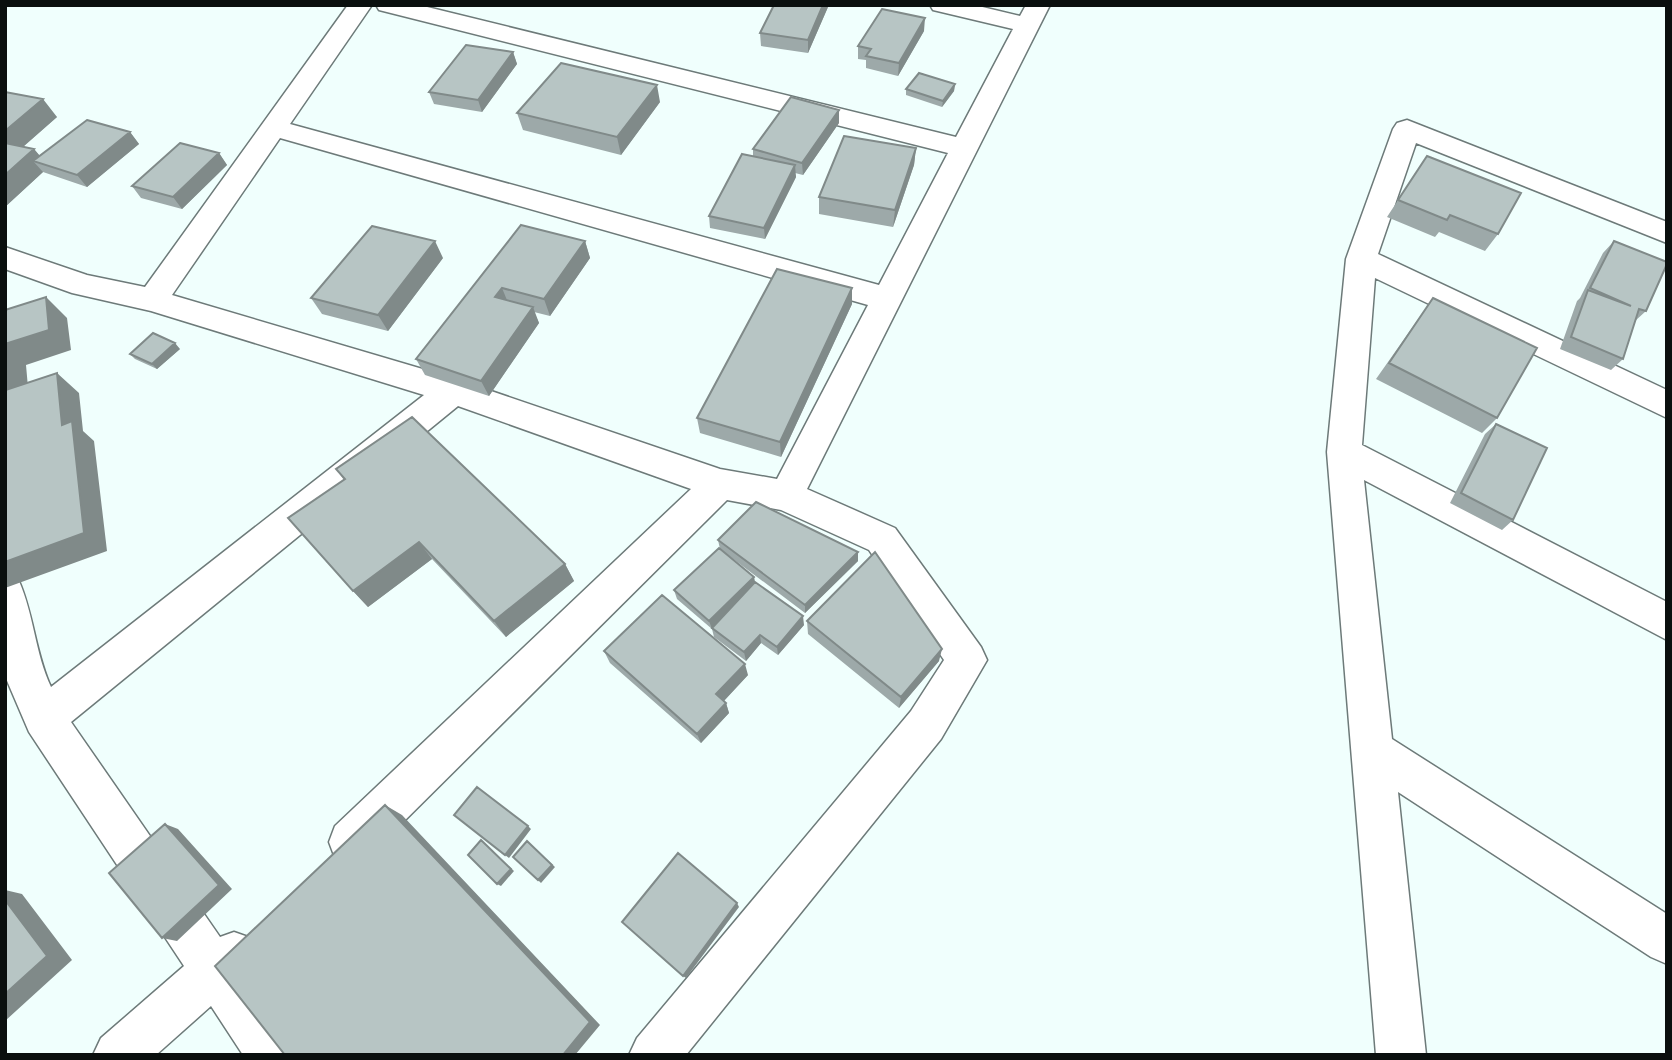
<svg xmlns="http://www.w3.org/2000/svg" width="1672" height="1060" viewBox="0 0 1672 1060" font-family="Karla,sans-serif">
  <rect width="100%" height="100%" fill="#f0fffd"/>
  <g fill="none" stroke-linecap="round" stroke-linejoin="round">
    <defs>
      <path id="street" d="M348,5H372L290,124L879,285L948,153L379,10L376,5H419L956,137L1013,29L933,10L930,5H974L1020,16L1026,5H1050L807,489L895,528L981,647L987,660L941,739L686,1055H629L637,1038L911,711L944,660L869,550L781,510L727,500L367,858L351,864L335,858L329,842L335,826L691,489L458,406L71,722L220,937L234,932L251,938L257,955L246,975L289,1038L297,1055H243L211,1006L156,1055H93L101,1038L184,966L29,732L5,676V576L19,581C34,615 35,653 51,687L424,395L151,311L72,293L5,269V247L87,275L145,287ZM280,138L868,305L777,479L720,469L453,378L172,295Z
        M1407,120L1667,222V243L1416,143L1378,254L1667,390V418L1375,278L1362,445L1667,602V640L1364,480L1392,739L1667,914V964L1651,957L1398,792L1426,1055H1376L1327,452L1346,259L1393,129L1397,123Z"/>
    </defs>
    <use href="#street" stroke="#6d7a79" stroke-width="3"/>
    <use href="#street" fill="#fff" fill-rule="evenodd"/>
  </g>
  <path fill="#9da9a9" d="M828,7L808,53L761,46L760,33Z
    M924,31L898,76L866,68V60L858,59V46Z
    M513,52L517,64L482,112L434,104L429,92Z
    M955,84L954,91L942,107L906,95V89Z
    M5,92L57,117L23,147L34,149L40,156L130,132L139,144L87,187L43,172L5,207Z
    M660,102L621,155L523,130L517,113Z
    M839,123L803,175L795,173L796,177L765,239L710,228L709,216L753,156V149Z
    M916,148L914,165L893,227L819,214V197Z
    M219,153L227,165L182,209L141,198L132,186Z
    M1427,156L1498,234L1485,251L1439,232L1435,237L1387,217Z
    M521,225L585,241L590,258L550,316L534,312L539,323L489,396L425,375L416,359Z
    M1614,241L1646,311L1635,321L1623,359L1611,370L1560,349L1577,301L1580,298L1603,253Z
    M443,258L388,331L322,314L311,298Z
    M852,288V304L781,457L700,433L697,418Z
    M1433,298L1497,418L1482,433L1376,379Z
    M180,349L157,369L135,359L130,354Z
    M1496,424L1513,520L1502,530L1450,503L1485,434Z
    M336,469L565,564L574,581L506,637L432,559L368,607L353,591L344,480Z
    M718,540L858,552V561L805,613L720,549Z
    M755,582L804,625L778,655L761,643L746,661L714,637L712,629L677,599L674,590Z
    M807,621L939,661L899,708L808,634Z
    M604,651L748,675L724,701L726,703L729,713L701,743L610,663Z"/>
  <path fill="#808a89" d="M823,5H828V7L808,53V40Z
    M925,18L924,31L898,76L899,63Z
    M513,52L517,64L482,112L478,100Z
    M955,84L954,91L942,107L943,101Z
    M657,85L660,102L621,155L617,137Z
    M43,99L57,117L9,159L5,154V131Z
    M839,110V123L803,175L802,163Z
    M130,132L139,144L87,187L77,175Z
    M916,148L914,165L893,227L895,210Z
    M34,149L48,166L33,161L43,172L5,207V175Z
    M219,153L227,165L182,209L173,197Z
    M795,165L796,177L765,239L764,228Z
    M435,241L443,258L388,331L378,315Z
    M585,241L590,258L550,316L544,299Z
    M502,288L509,305L495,297Z
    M852,288V304L781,457L780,442Z
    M46,297L67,318L71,350L26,365L30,410L6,390L5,344Z
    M533,307L539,323L489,396L481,381Z
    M175,343L180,349L157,369L152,364Z
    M57,373L79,393L83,431L94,441L107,551L5,588V562L62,425Z
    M419,542L432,559L368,607L353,591Z
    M858,552V561L805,613V605Z
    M565,564L574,581L506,637L494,621Z
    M754,577L756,586L712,629L709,621Z
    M803,616L804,625L778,655L777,647Z
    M760,635L761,643L746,661L744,652Z
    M942,649L939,661L899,708L901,697Z
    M745,664L748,675L720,705L716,694Z
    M726,703L729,713L701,743L697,734Z
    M385,805L402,815L600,1025L575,1055H563Z
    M165,824L178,829L232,889L177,941L162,938Z
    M528,826L531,829L509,858L505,855Z
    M481,840L514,871L501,886L497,884Z
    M527,841L555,867L541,883L538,880Z
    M5,890L22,894L72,960L5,1021Z
    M737,903L739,907L686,978L683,976Z"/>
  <path fill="#b7c5c4" stroke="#808a89" stroke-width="2" d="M774,5H823L808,40L760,33Z
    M882,9L925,18L899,63L866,56L871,49L858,46Z
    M466,45L513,52L478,100L429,92Z
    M561,63L657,85L617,137L517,113Z
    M919,73L955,84L943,101L906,89Z
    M5,92L43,99L5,131Z
    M791,97L839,110L802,163L753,149Z
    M87,120L130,132L77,175L33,161Z
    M844,136L916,148L895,210L819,197Z
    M5,143L34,149L5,175Z
    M180,143L219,153L173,197L132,186Z
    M742,154L795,165L764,228L709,216Z
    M1427,156L1521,193L1498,234L1450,215L1447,220L1398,200Z
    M521,225L585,241L544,299L502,288L495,297L533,307L481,381L416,359Z
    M372,226L435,241L378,315L311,298Z
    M1614,241L1667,262V264L1646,311L1639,309L1623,359L1571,337L1588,290L1631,306L1590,288Z
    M777,269L852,288L780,442L697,418Z
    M46,297L49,330L5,344V310Z
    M1433,298L1537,348L1497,418L1389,363Z
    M153,333L175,343L152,364L130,354Z
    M57,373L62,425L72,421L84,533L5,562V376L6,390Z
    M412,417L565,564L494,621L419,542L353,591L288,518L345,479L336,469Z
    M1496,424L1547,448L1513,520L1461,493Z
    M756,502L858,552L805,605L718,540Z
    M719,548L754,577L709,621L674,590Z
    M875,552L942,649L901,697L807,621Z
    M755,582L803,616L777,647L760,635L744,652L712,628Z
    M662,595L745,664L716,694L726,703L697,734L604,651Z
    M477,787L528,826L505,855L454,815Z
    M385,805L590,1022L563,1055H285L215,966Z
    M165,824L219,885L162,938L109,873Z
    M481,840L511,869L497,884L468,855Z
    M527,841L552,865L538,880L513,857Z
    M678,853L737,903L683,976L622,922Z
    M5,900L47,956L5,994Z"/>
  <rect width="1672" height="1060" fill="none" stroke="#0a0f0e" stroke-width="14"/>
</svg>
